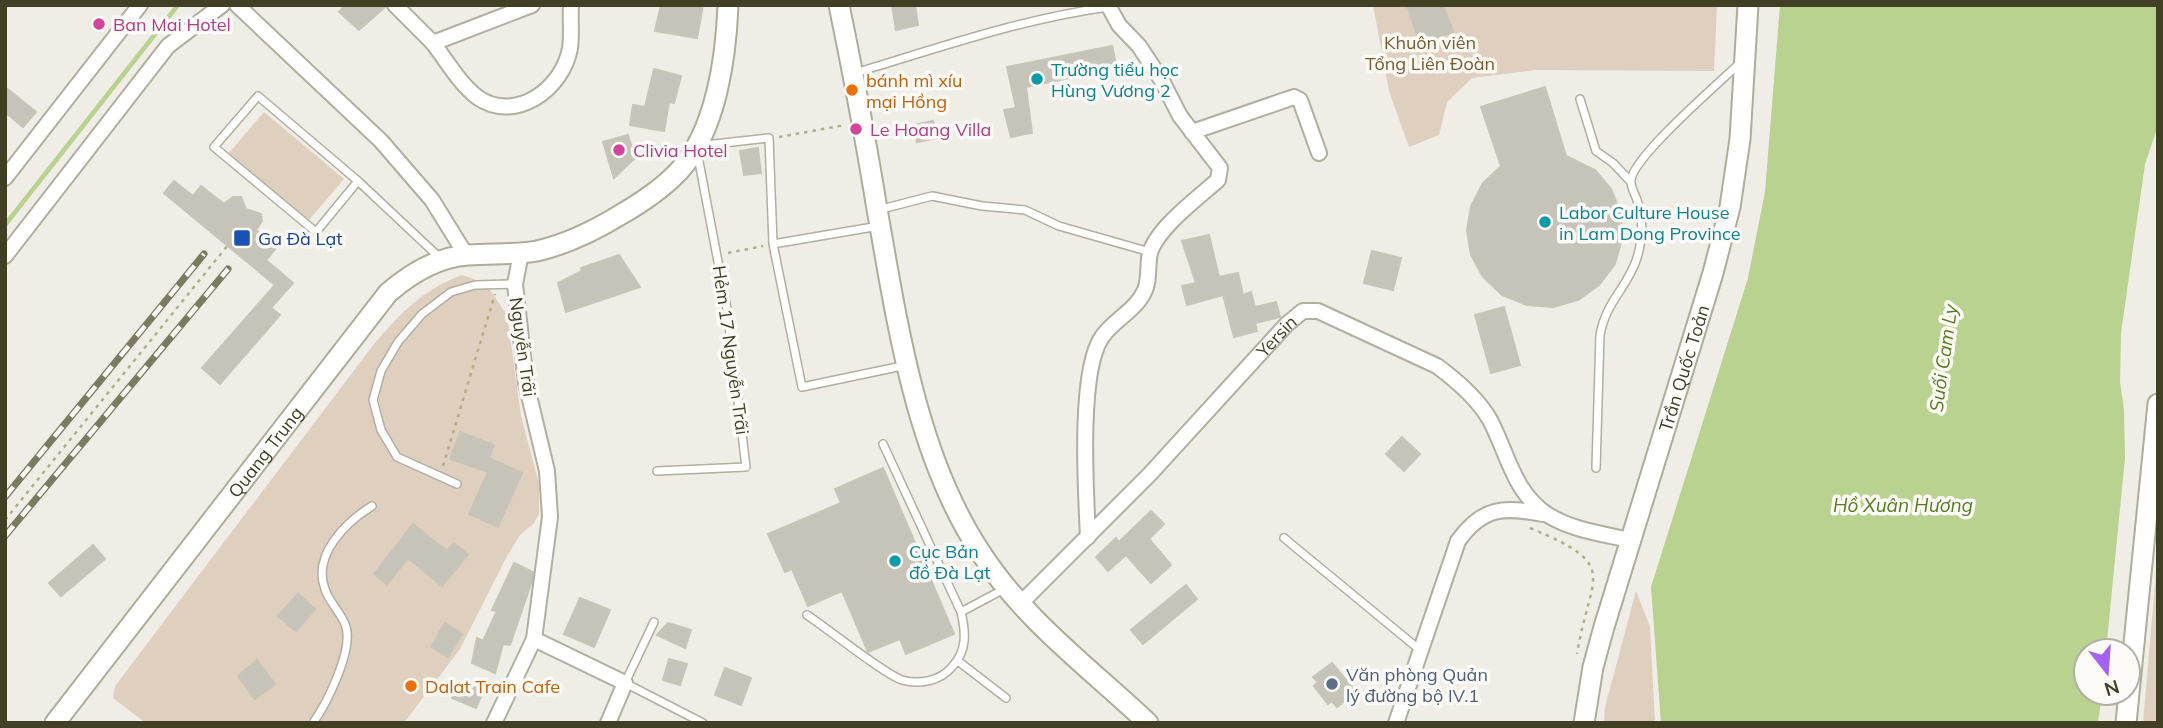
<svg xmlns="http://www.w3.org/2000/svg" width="2163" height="728" viewBox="0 0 2163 728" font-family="Mulish,sans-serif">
  <rect width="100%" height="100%" fill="#efede6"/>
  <path fill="#dfcfbf" d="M1373,5H1717L1714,71L1535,70L1472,78L1447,102L1439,135L1409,147L1389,91Z
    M264,112L344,179L309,220L229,153Z
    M462,275L479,281L490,290L507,315L521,416L539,484V514L533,524L520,535L506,558L460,649L404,723H146L113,698L115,686L374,344C400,314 423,289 462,275Z
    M2158,550V723H2143Z
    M1636,591L1650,627L1655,723H1604L1605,707Z"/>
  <path fill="#b9d28f" d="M1780,5H2158V126L2145,164L2121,333L2120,382L2124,410L2125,458L2106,651H2086V693H2102L2098,723H1661L1651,587L1748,278L1765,192Z"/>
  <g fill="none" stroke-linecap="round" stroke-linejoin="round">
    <path stroke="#b9d28f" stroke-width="4.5" d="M5,225L178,5"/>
  </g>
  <path fill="#c6c3b8" stroke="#c8c5b8" stroke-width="2" d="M345,5H386V6L359,30L339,12Z
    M661,5H703L697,38L655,31Z
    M892,5H915L918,25L896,30Z
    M1407,5H1443L1453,32L1420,44Z
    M1112,46L1117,68L1026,87L1032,133L1011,137L1004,110L1016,108L1007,67Z
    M654,69L681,76L674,103L669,102L664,131L630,125L633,105L645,107Z
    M5,87L36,112L23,127L5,112Z
    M1545,87L1566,156L1595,170L1611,189L1621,213L1622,239L1615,264L1599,285L1578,300L1553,307L1527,305L1502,295L1483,277L1471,255L1467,230L1471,206L1483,183L1501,166L1481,107Z
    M933,121L937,138L917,142L914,125Z
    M628,135L635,158L614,178L603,142Z
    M758,148L761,173L744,175L740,151Z
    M174,181L193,196L201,186L224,204L233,197H241L246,209L261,214L262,221L256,230L277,247L266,260L293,283L271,308L280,315L220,384L202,368L275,285L164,193Z
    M1209,235L1219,277L1238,273L1243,295L1251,292L1255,307L1276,302L1280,317L1255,323L1257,331L1234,337L1223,295L1187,305L1182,286L1196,283L1182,241Z
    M1372,251L1401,258L1393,290L1364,283Z
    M619,255L640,287L566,312L558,283L582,271L581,268Z
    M1504,307L1520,365L1491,373L1475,315Z
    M460,432L494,445L489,458L522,473L498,527L469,514L488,472L450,459Z
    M1402,437L1420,454L1404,471L1386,454Z
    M883,468L954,634L906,654L900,639L868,652L842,591L808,606L792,569L785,572L768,534L841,503L835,489Z
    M1151,511L1164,524L1149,539L1171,565L1151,583L1126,555L1108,571L1096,557L1116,538L1119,542Z
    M413,524L447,551L454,543L468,555L442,586L408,558L387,584L374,574Z
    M93,545L105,559L61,596L49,583Z
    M514,563L533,572L532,581L510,645L503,644L495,673L472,663L477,638L483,641L497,611L492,610Z
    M1186,585L1197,599L1143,644L1131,630Z
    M298,594L315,609L296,631L278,616Z
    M580,598L610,610L594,647L564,634Z
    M445,623L462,634L448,657L431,647Z
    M668,623L691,630L685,648L657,635Z
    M669,659L687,664L680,685L663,680Z
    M257,660L275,684L255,699L238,676Z
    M1332,663L1356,692L1337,707L1332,701L1328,704L1314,686L1318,682L1313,677Z
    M725,668L751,678L741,705L715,695Z
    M455,682L484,690L476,708L452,698Z"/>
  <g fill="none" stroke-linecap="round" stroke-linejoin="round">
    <defs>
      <path id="lane" d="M855,73C938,48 1021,19 1108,7
        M1580,99L1596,151L1613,163L1630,181
        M358,181L316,232L214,147L258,96L358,181L440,258
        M878,210L932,196L982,206L1025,210L1059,226L1150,252
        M773,244L879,226
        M883,444L961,612
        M1596,468L1600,335C1606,301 1628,287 1637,258C1643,238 1644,220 1637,200C1635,194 1630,186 1631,180C1633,157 1720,82 1741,62
        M657,471L746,467L727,309L696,146L769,138L773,244L802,387L907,365
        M457,484L397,457L381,430L373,400L381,371L398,342L422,314L451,292L475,285L515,284
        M1284,538L1420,650
        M807,615C827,628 884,674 902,680C920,685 940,681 952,667C967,651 966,633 961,612L1006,588
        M654,622L625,683L703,723
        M958,661L1006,698
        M313,723C327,703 353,651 346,627C342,613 329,603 325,589C312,555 346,522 372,506"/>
      <g id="street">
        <path d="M237,5L381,141L432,200L466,255"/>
        <path d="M395,5L433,43L532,5"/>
        <path d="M433,43C446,60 460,84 477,97C515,124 563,89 570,48C572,35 570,19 571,5"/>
        <path d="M1192,132L1294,97L1300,100L1319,153"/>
        <path d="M5,178L140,5"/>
        <path d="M5,256L168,46L222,5"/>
        <path d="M1088,537C1086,493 1078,371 1102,337C1114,319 1136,311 1145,290C1150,279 1147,265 1150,253C1157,228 1199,197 1218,180L1220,168L1180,116L1161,79L1139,46L1119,25L1108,5"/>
        <path id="s1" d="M1020,604L1150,474L1287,324L1303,311H1318L1437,366C1456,380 1478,399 1490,420C1508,454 1513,492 1548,515C1572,530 1603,534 1630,540"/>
        <path d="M534,639L625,683L608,723"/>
        <path d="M494,723L534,639L550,517L547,471L526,383L515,284L521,253"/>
        <path d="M1396,723L1458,541C1483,506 1504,507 1543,514"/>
      </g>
      <g id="secondary">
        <path d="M839,5C853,73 866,141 877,209C897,322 916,456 981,553C1024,620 1091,669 1148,723"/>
        <path id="s2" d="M55,723L388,293C410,274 438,257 468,255C491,253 514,255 537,251C567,244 594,231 620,215C641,203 662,189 679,171C716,131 726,58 728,5"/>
        <path id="s3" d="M1584,723L1593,667L1604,627L1713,273L1730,207L1740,139L1748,5"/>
        <path d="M2126,723L2158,404"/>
      </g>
    </defs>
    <use href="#lane" stroke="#b0afa0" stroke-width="10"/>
    <use href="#street" stroke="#b0afa0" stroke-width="18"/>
    <use href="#secondary" stroke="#afac98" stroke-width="23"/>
    <path stroke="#b2ae86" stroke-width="2.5" stroke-dasharray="3.5 5" stroke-linecap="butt" d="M779,137L845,125
      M728,253L763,246
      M443,466L495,294
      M5,520L228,245
      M1530,528C1622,566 1590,573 1577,654"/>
    <use href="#lane" stroke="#fff" stroke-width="7"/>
    <use href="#street" stroke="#fff" stroke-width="14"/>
    <use href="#secondary" stroke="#fff" stroke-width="19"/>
    <defs>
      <path id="rail" d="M5,497L204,254
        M5,536L228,269"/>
    </defs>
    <use href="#rail" stroke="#7c7b5f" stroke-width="7"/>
    <use href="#rail" stroke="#fbfaf7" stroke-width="4.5" stroke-dasharray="13" stroke-linecap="butt"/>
  </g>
  <g fill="#d1479c" stroke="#fbfaf7" stroke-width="2.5">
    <circle cx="99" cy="24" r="7"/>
    <circle cx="856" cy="129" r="7"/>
    <circle cx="619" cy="150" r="7"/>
  </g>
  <g fill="#0f9aa8" stroke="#fbfaf7" stroke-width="2.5">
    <circle cx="1037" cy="79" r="7"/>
    <circle cx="1545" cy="222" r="7"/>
    <circle cx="895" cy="561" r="7"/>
  </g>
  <g fill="#e8710a" stroke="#fbfaf7" stroke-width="2.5">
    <circle cx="852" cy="90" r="7"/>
    <circle cx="411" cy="686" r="7"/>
  </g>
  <rect fill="#1a4fb4" stroke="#fbfaf7" stroke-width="2.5" x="233" y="229" width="18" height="18" rx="3.5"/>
  <circle fill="#5c6f8a" stroke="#fbfaf7" stroke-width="2.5" cx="1332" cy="684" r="7"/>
  <g text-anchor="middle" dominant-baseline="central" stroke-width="7" stroke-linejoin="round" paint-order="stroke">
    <g font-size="18" fill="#b23c85" stroke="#fbfaf7" text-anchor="start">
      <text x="113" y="24">Ban Mai Hotel</text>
      <text x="870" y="129">Le Hoang Villa</text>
      <text x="633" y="150">Clivia Hotel</text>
    </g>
    <g font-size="18" fill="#785c2e" stroke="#fbfaf7">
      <text x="1430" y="42">Khuôn viên<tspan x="1430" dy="21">Tổng Liên Đoàn</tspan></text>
    </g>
    <g font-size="18" fill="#0d838f" stroke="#fbfaf7" text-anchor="start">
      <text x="1051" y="69">Trường tiểu học<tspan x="1051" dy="21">Hùng Vương 2</tspan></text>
      <text x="1559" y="212">Labor Culture House<tspan x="1559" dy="21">in Lam Dong Province</tspan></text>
      <text x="909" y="551">Cục Bản<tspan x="909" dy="21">đồ Đà Lạt</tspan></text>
    </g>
    <g font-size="18" fill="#c56008" stroke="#fbfaf7" text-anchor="start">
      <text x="866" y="80">bánh mì xíu<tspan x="866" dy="21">mại Hồng</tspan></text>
      <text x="425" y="686">Dalat Train Cafe</text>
    </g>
    <g font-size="18" fill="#164399" stroke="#fbfaf7" text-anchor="start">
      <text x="258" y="238">Ga Đà Lạt</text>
    </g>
    <g font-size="18" fill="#414024" stroke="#fbfaf7">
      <text stroke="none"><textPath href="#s1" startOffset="371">Yersin</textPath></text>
      <text transform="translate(523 347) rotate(82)">Nguyễn Trãi</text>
      <text transform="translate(731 350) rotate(82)">Hẻm 17 Nguyễn Trãi</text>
      <text stroke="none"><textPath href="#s3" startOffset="369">Trần Quốc Toản</textPath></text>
      <text stroke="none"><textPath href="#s2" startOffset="343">Quang Trung</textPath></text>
    </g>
    <g font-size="18" fill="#4e5e75" stroke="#fbfaf7" text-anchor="start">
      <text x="1346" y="674">Văn phòng Quản<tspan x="1346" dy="21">lý đường bộ IV.1</tspan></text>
    </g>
    <g font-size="19" font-style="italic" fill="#587d1e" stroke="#fbfaf7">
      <text transform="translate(1943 358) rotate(-82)">Suối Cam Ly</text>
      <text x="1903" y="505">Hồ Xuân Hương</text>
    </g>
  </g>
  <rect width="2163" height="728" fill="none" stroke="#414024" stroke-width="14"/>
  <g transform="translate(2107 672) rotate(163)"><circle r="33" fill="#fbfaf7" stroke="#b1b0a3" stroke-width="2"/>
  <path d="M0-5L12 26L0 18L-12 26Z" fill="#a561f1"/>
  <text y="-10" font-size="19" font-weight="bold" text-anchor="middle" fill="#414024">N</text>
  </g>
</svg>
